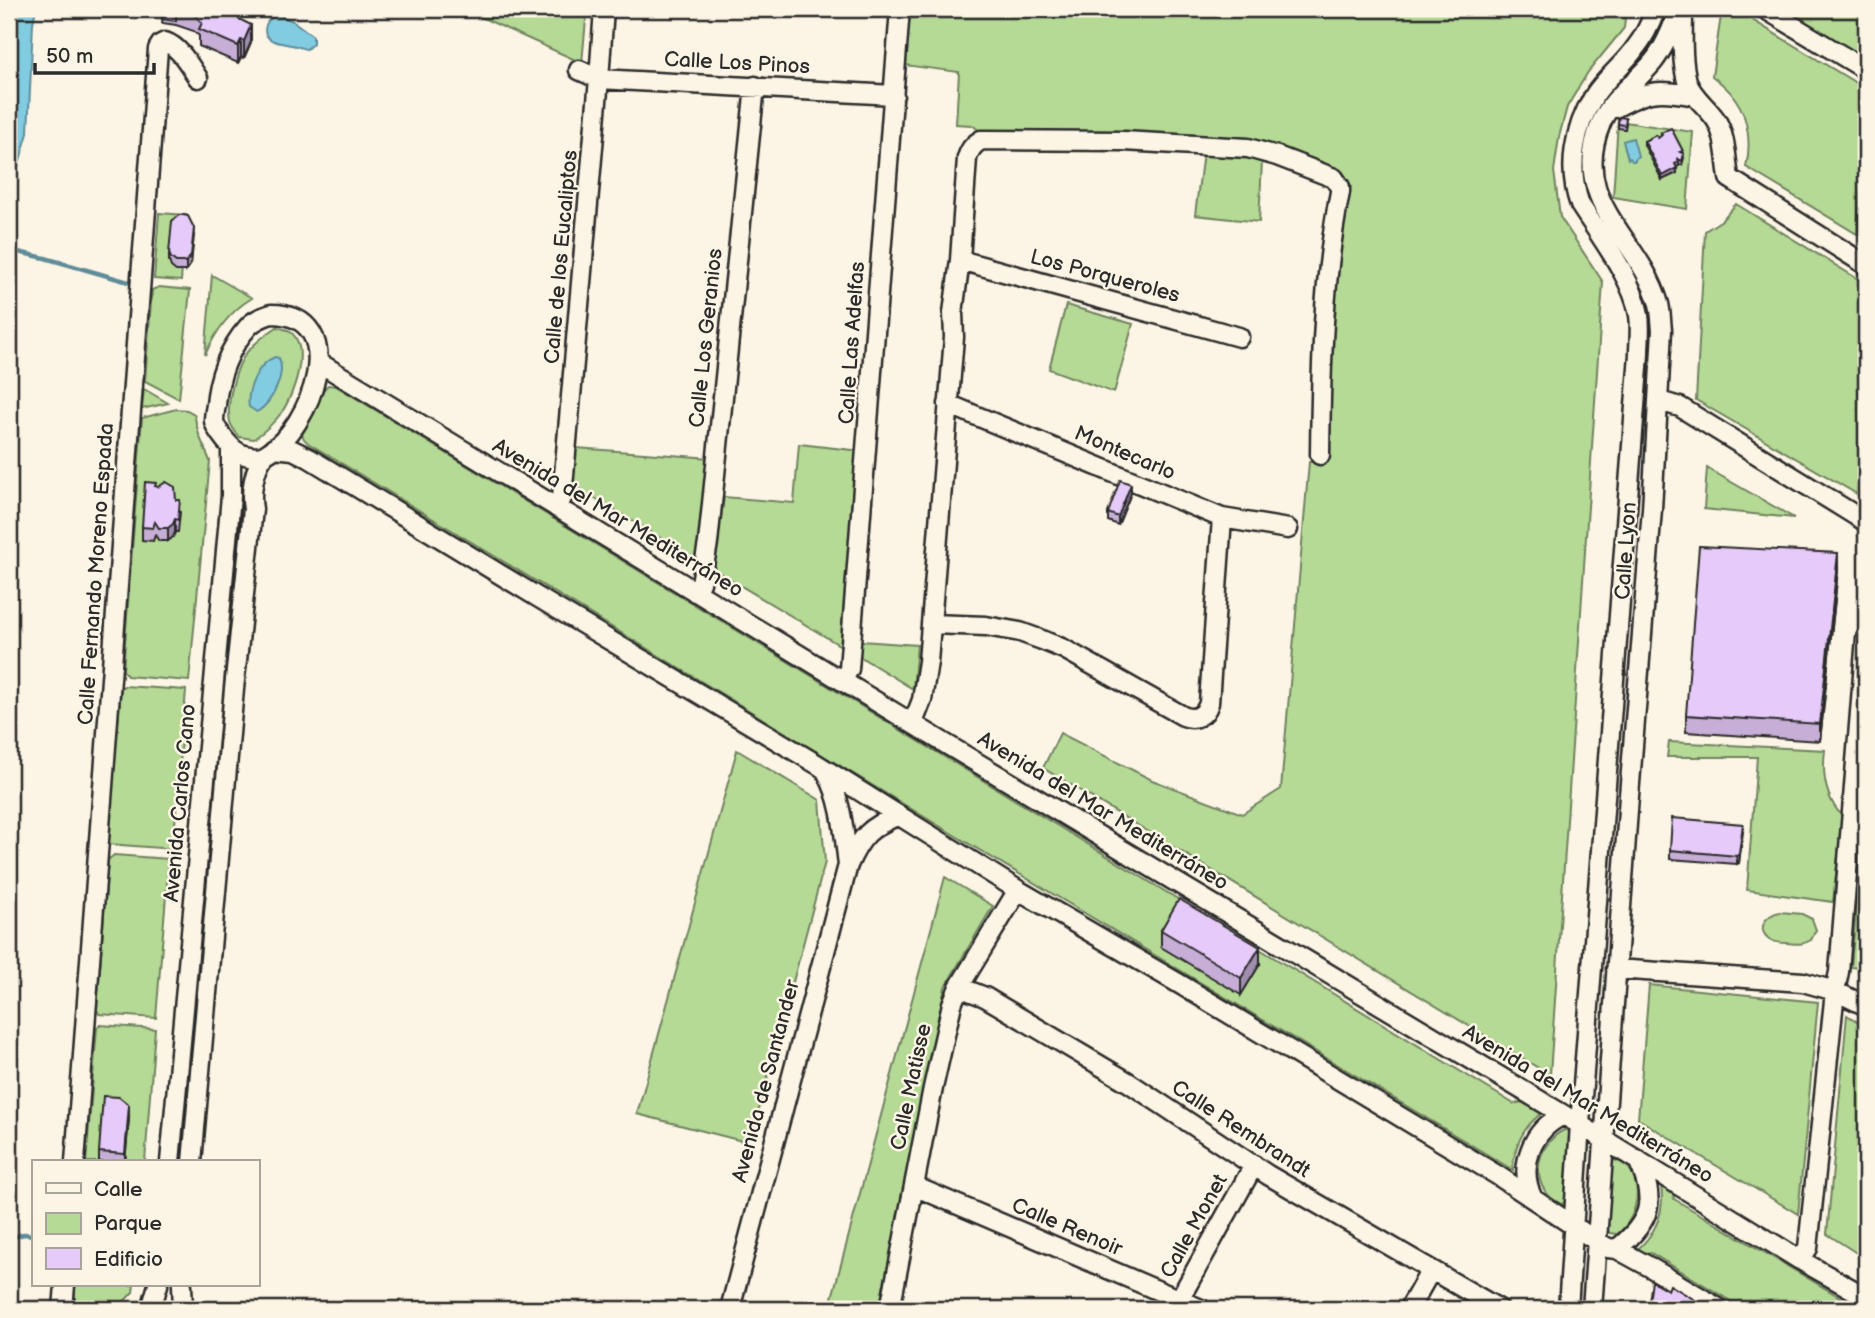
<svg xmlns="http://www.w3.org/2000/svg" width="1875" height="1318" viewBox="0 0 1875 1318" font-family="'Balsamiq Sans',sans-serif">
  <rect width="100%" height="100%" fill="#fcf5e5"/>
  <filter id="ink" filterUnits="userSpaceOnUse"><feTurbulence type="fractalNoise" baseFrequency=".0143" numOctaves="2"/><feDisplacementMap in="SourceGraphic" scale="14" xChannelSelector="R" yChannelSelector="G"/><feConvolveMatrix kernelMatrix="1 2 1 2 8 2 1 2 1" color-interpolation-filters="sRGB"/></filter>
  <g filter="url(#ink)">
    <path fill="#f5e8eb" d="M1866,124V240L1857,234Z"/>
    <path fill="#b5da95" stroke="#708260" stroke-width="2" d="M463,9H587L582,63Z
      M910,9H1626L1624,28L1588,72L1567,107L1559,137L1554,171L1560,217L1603,282L1550,1075L1043,768L1060,733L1152,780L1242,814L1281,789L1309,462H1328L1330,321L1347,186L1250,141L980,131L972,125L956,124L959,72L904,65Z
      M1722,9H1734L1866,89V124L1857,234L1746,167C1751,147 1749,118 1736,100C1730,90 1721,83 1712,76Z
      M1782,9H1866V60Z
      M1618,121L1693,132L1687,209L1613,197Z
      M1203,152L1236,153L1262,161L1259,222L1195,215Z
      M1736,204L1866,284V394L1857,494L1696,400L1705,231L1722,220Z
      M159,213L186,215L181,281L154,279Z
      M212,275L252,298C229,312 216,331 205,355Z
      M159,287L190,290L179,399L145,381L152,290Z
      M1066,305L1133,324L1114,393L1049,369Z
      M277,327C278,327 287,330 288,330C312,345 294,394 282,412C274,423 265,431 254,439L239,437C236,432 232,428 230,422C226,404 235,367 247,352C256,342 266,334 277,327Z
      M328,385L336,386L1514,1104L1522,1102L1541,1114C1523,1126 1513,1149 1513,1170L941,827L308,443L304,439L302,434L315,412L323,390Z
      M144,389L168,403L142,409Z
      M176,409L187,410L194,414L199,435L210,461L189,681L127,676L123,670L142,418Z
      M799,444L861,451L846,649L713,569L724,497L794,503Z
      M576,448L711,458L700,562L573,485Z
      M1707,468L1794,518L1704,509Z
      M861,641L917,645L913,689L859,656Z
      M124,686L186,690L173,849L108,844L121,688Z
      M1669,742L1825,750C1822,774 1825,798 1842,816L1833,902L1747,890L1757,757H1667Z
      M737,750L820,800L825,862L750,1143L637,1114Z
      M1866,816V969L1851,967L1864,817Z
      M114,855L169,859L156,1018L99,1014L97,1010L108,860Z
      M945,877L993,906L945,987L879,1309H829Z
      M1780,912L1802,914L1812,919L1816,930L1811,940C1803,945 1797,944 1788,943C1783,943 1776,943 1771,940C1755,931 1765,914 1780,912Z
      M1649,985L1818,1002L1798,1214L1638,1119Z
      M1847,1015L1866,1027V1259L1827,1234Z
      M100,1025L155,1029L145,1162H86L97,1028Z
      M1564,1130L1570,1131L1573,1134L1568,1199L1565,1203L1561,1204C1528,1189 1534,1145 1564,1130Z
      M1614,1160C1647,1167 1641,1218 1617,1234L1610,1233L1606,1228L1610,1162Z
      M1661,1186L1673,1193L1674,1199L1860,1309H1744L1651,1253L1644,1255L1637,1250C1656,1233 1665,1211 1661,1186Z
      M75,1285H134L133,1292L117,1309H74Z"/>
    <path fill="#82cce2" stroke="#5f8c99" stroke-width="2" d="M9,9H36L33,23L28,133L9,197Z
      M279,15L293,21L313,36V43L307,49C303,49 300,47 296,46C286,43 260,44 266,25C268,19 273,16 279,15Z
      M1633,138L1638,156L1635,159V161H1632L1630,158L1628,159L1623,141Z
      M275,357L279,358C286,375 272,403 257,412L249,407C246,390 258,363 275,357Z"/>
    <g fill="none" stroke-linecap="round" stroke-linejoin="round">
      <path stroke="#5f8c99" stroke-width="4.5" d="M9,250L45,258L132,283
        M9,1238L24,1234L33,1235"/>
      <defs>
        <path id="minor" d="M1765,9L1866,70
          M1683,10C1683,33 1681,58 1687,81C1691,96 1707,106 1716,120C1726,136 1726,159 1729,178L1866,265
          M579,70L599,79L894,95
          M1615,108C1648,90 1658,89 1695,96
          M960,260L1239,337
          M271,314C353,314 311,430 266,454C260,458 252,457 245,455C236,453 231,447 225,440C221,435 215,427 214,421C214,416 215,410 216,405C218,377 229,348 248,327C254,320 262,317 271,314Z
          M318,362L946,744L1564,1115L1800,1260L1866,1297
          M1659,401L1680,407L1866,522
          M948,404L1222,518L1288,529
          M274,448L293,450L309,458L539,598L815,763L1018,890L1178,983L1497,1175L1598,1242L1608,1248L1617,1249L1648,1266L1720,1309
          M557,508L562,498L599,79L604,9
          M695,592L701,583L708,543L755,86
          M931,624L986,626L1020,632L1042,640L1064,649L1183,716C1195,721 1205,716 1209,703L1222,518
          M843,680L849,669L900,9
          M913,723L922,700L928,662L954,337L953,313L960,260L967,158C970,149 973,145 981,140L1123,141L1248,148L1277,156L1334,178L1340,187V192C1323,278 1321,367 1320,455
          M826,771C842,800 844,832 848,865
          M1616,969L1803,982L1835,991L1866,1006
          M959,987L985,997L1128,1082L1268,1175L1499,1309
          M75,1162L158,49L161,44L165,42C180,47 189,65 198,78
          M170,1162L231,496V448
          M192,1162L234,689L253,509C250,493 254,469 264,456
          M914,1186L1201,1309
          M1533,1199C1517,1166 1532,1129 1564,1115
          M1617,1249C1651,1221 1657,1201 1638,1160
          M1800,1260L1808,1248L1835,991L1839,972L1866,638
          M182,1285L183,1309
          M63,1309L65,1285
          M151,1309L158,1285
          M730,1309L848,865C861,836 870,827 899,815
          M890,1309L933,1088L952,1004L959,987L1018,890
          M1174,1309L1254,1165
          M1409,1309L1431,1270
          M1568,1309L1580,1124L1639,354C1639,341 1641,328 1639,315C1633,279 1600,236 1580,205C1567,169 1574,128 1594,96C1605,78 1624,65 1636,47C1645,36 1651,22 1656,9
          M1592,1309L1629,796L1652,509L1662,330C1661,322 1661,312 1659,304C1639,236 1568,202 1601,123C1612,97 1636,83 1653,62C1665,47 1673,27 1679,9"/>
      </defs>
      <use href="#minor" stroke="#2b2b2b" stroke-width="23"/>
      <use href="#minor" stroke="#fcf5e5" stroke-width="18"/>
    </g>
    <path fill="#c6aed6" stroke="#2b2b2b" stroke-width="2" d="M164,9H237V18L251,42L244,58L241,57L238,63L199,46V36L194,31L176,25L162,23Z
      M1626,123L1625,129L1618,128V124Z
      M1661,133L1683,153L1684,158L1682,165L1679,164V166L1676,167L1677,173L1662,180L1644,145V141L1658,138L1661,136Z
      M194,236L191,264L186,271H176L171,267L169,261V253Z
      M155,486L176,500L180,512L178,532H175L173,537L168,541H159L155,535L153,541L142,540V527Z
      M1131,493L1118,525L1108,521V513Z
      M1838,570L1820,741L1686,732V715Z
      M1743,832L1739,863L1737,864L1670,859V850Z
      M1161,930L1260,964L1241,995L1161,947Z
      M129,1118L125,1162H99V1152Z"/>
    <path fill="#a18dae" stroke="#2b2b2b" stroke-width="2" d="M251,25V42L244,58V41Z
      M241,40V57L238,63V46Z
      M1677,168V173L1662,180V176Z
      M194,228L191,264L186,271V262Z
      M1131,484V493L1118,525V517Z
      M175,519V532L173,537L168,541V528Z
      M1838,553V570L1820,741V724Z
      M1743,824L1739,863L1737,864V856Z
      M1260,947V964L1241,995V978Z
      M129,1105V1118L125,1162V1154Z"/>
    <path fill="#e6caf9" stroke="#2b2b2b" stroke-width="2" d="M164,9H176V21L162,19Z
      M177,9H236L233,16L251,25L244,41L241,40L238,46L199,29L202,23L194,14Z
      M1619,117L1626,118L1625,125L1618,124Z
      M1671,128L1683,151L1680,152L1684,154L1682,161L1678,159L1679,162L1675,164L1677,168L1662,176L1644,141L1656,135L1658,138L1662,135L1661,133Z
      M179,215H183L188,216L194,228L191,256L186,262H176L171,258L169,253L172,221Z
      M1120,480L1131,484L1118,517L1108,513Z
      M145,482L156,483L155,486L158,487L166,482L175,487L176,500H180L178,520L175,519L173,524L168,528H159L155,522L153,528L142,527Z
      M1699,546L1838,553L1820,724L1686,715Z
      M1672,818L1743,824L1739,854L1737,856L1670,850Z
      M1179,899L1260,947L1241,978L1161,930Z
      M103,1096L119,1097L129,1105L125,1154L99,1152Z
      M1652,1281L1668,1290L1670,1285L1710,1309H1648Z"/>
  </g>
  <g text-anchor="middle" dominant-baseline="central" stroke-width="5" stroke-linejoin="round" paint-order="stroke">
    <g font-size="21" fill="#2b2b2b" stroke="#fcf5e5">
      <text transform="translate(737 63) rotate(3)">Calle Los Pinos</text>
      <text transform="translate(561 257) rotate(-85)">Calle de los Eucaliptos</text>
      <text transform="translate(1105 276) rotate(15)">Los Porqueroles</text>
      <text transform="translate(706 338) rotate(-84)">Calle Los Geranios</text>
      <text transform="translate(852 343) rotate(-86)">Calle Las Adelfas</text>
      <text transform="translate(1125 453) rotate(23)">Montecarlo</text>
      <text transform="translate(618 518) rotate(31)">Avenida del Mar Mediterráneo</text>
      <text transform="translate(1626 551) rotate(-86)">Calle Lyon</text>
      <text transform="translate(96 574) rotate(-86)">Calle Fernando Moreno Espada</text>
      <text transform="translate(180 803) rotate(-85)">Avenida Carlos Cano</text>
      <text transform="translate(1103 811) rotate(31)">Avenida del Mar Mediterráneo</text>
      <text transform="translate(766 1081) rotate(-75)">Avenida de Santander</text>
      <text transform="translate(911 1087) rotate(-78)">Calle Matisse</text>
      <text transform="translate(1588 1104) rotate(31)">Avenida del Mar Mediterráneo</text>
      <text transform="translate(1241 1129) rotate(33)">Calle Rembrandt</text>
      <text transform="translate(1194 1226) rotate(-61)">Calle Monet</text>
      <text transform="translate(1067 1227) rotate(23)">Calle Renoir</text>
    </g>
  </g>
  <rect width="1875" height="1318" fill="none" stroke="#fcf5e5" stroke-width="35"/>
  <rect x="18" y="18" width="1840" height="1283" fill="none" stroke="#2b2b2b" stroke-width="2.5" filter="url(#ink)"/>
  <rect x="32" y="1160" width="228" height="126" fill="#fcf5e5" stroke="#a8a49b" stroke-width="2"/>
  <rect x="46" y="1183" width="35" height="10" fill="#fcf5e5" stroke="#a8a49b" stroke-width="2"/>
  <text x="94" y="1196" font-size="21" fill="#2b2b2b">Calle</text>
  <rect x="46" y="1213" width="35" height="21" fill="#b5da95" stroke="#a8a49b" stroke-width="2"/>
  <text x="94" y="1230" font-size="21" fill="#2b2b2b">Parque</text>
  <rect x="46" y="1248" width="35" height="21" fill="#e6caf9" stroke="#a8a49b" stroke-width="2"/>
  <text x="94" y="1266" font-size="21" fill="#2b2b2b">Edificio</text>
  <path d="M35 63v10h119v-10" fill="none" stroke="#2b2b2b" stroke-width="3.5"/>
  <text x="46" y="63" font-size="21" fill="#2b2b2b" stroke="#fcf5e5" stroke-width="5" paint-order="stroke">50 m</text>
</svg>
